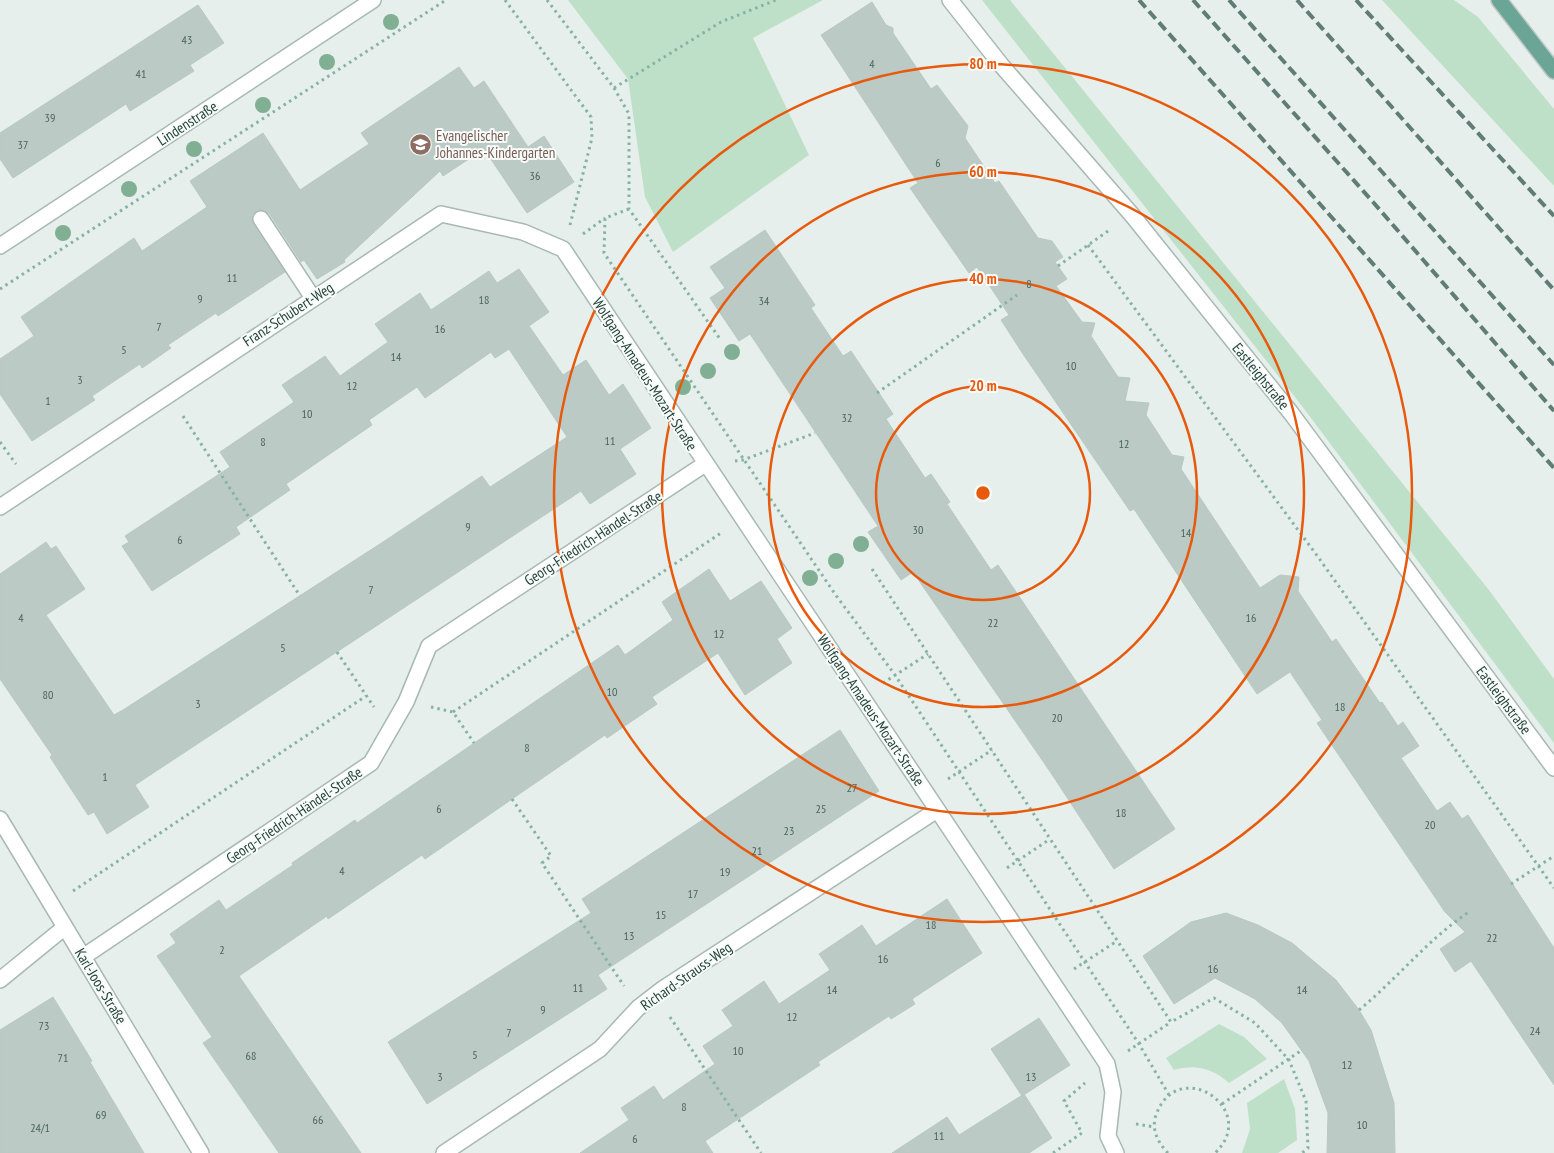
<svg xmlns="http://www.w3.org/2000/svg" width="1554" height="1153" viewBox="0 0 1554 1153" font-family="'PT Sans Narrow',sans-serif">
  <rect width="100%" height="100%" fill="#e6efeb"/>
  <path fill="#bfe0c8" d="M568,0H823L753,38L809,155L673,252L645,197L628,79Z
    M982,0H1010L1489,590L1554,679V743L1302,406Z
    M1382,0H1454L1478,17L1554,109V186Z
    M1219,1024L1244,1037L1267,1059L1229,1083C1212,1068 1195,1064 1174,1070L1166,1058Z
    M1284,1079L1295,1109L1297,1140L1278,1153H1242L1250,1129L1247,1103Z"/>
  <path fill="#bbcac4" stroke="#b8c9c2" d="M872,2L886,25L893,28V33L931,89L937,85L968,126L965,138L995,183L999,181L1038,238L1052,241L1063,257L1055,262L1067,279L1056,286L1082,322L1095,323L1091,336L1118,377L1130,378L1125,401L1149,403L1146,415L1172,455L1184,457L1181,469L1260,588L1280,575L1299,577L1298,591L1332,642L1336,639L1380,703L1382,702L1398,726L1403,722L1419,746L1401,758L1437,811L1450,802L1462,819L1468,815L1554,948V1085L1471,961L1455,972L1440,949L1465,932L1445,912L1317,723L1322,720L1290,672L1257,694L1134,509L1130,511L1023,354L1001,320L1009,315L977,267L969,273L910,188L918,183L821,35Z
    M198,5L224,43L190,65L194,71L130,111L126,104L13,178L0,159V133Z
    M459,67L474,88L484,81L528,147L544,136L574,182L527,213L484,149L443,176L440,171L344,260L345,262L317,279L304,260L301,262L269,213L261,210L256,211L252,215L253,224L285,272L218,316L216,313L168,345L171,348L142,368L140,364L92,396L95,400L32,441L0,394V359L34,336L21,317L134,238L142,251L207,207L190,181L263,133L300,190L369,144L361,133Z
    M765,230L815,305L811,308L843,356L851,351L893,414L886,419L925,478L931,474L950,502L947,504L991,570L998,565L1175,829L1114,869L1051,773L913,572L901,580L868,532L878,526L750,334L739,341L710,298L725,288L710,267Z
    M519,269L549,312L529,326L563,375L586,360L609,395L623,384L651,428L620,449L636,474L590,504L581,491L135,785L149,807L107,834L94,812L88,815L50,757L52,755L0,679V574L46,542L51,549L56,546L85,589L46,615L114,715L123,710L383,542L482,476L490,487L567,437L509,349L495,358L491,352L425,398L417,387L369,420L372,425L286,484L290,490L236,527L240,534L152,591L122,546L129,542L125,536L230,467L220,452L294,402L282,385L325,356L340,376L388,342L375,324L420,293L431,310L489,271L497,283Z
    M709,569L730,601L761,581L792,628L777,639L792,663L745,695L718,653L652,697L657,704L607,738L605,735L425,859L422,855L328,919L327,916L239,976L361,1153H279L203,1043L212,1037L157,956L176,943L170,934L219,900L226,910L293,865L292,863L355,820L357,823L618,645L625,655L673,620L662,602Z
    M840,730L879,791L598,975L607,989L427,1104L388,1042L591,913L582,899Z
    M947,899L982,953L912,999L915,1004L891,1019L889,1016L818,1062L820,1065L705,1141L713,1153H580L629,1120L621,1108L654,1086L663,1100L715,1064L703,1046L733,1026L722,1010L764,981L779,1004L830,970L819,954L862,925L876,946Z
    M1226,913L1258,925L1292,943L1336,980L1359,1010L1371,1030L1394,1103L1395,1153H1327L1328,1113L1309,1061L1282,1023L1255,999L1215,978L1174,1004L1143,956L1191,922Z
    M53,997L92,1061L90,1062L144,1153H0V1030Z
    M1039,1018L1070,1065L1022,1096L991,1049Z
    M1024,1094L1052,1138L1029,1153H892L947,1117L959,1135Z"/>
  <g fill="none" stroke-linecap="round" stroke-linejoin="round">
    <defs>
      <path id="minor" d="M950,0L1002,66L1132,215L1291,413L1554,768
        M261,219L313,298
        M0,246L373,0
        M0,507L441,214L523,232L563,249L1107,1064L1113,1092L1108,1136L1116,1153
        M0,819L201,1153
        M83,957L371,763L406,702L429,646L705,464
        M0,980L65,927
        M444,1153L600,1049L638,1008L664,988L937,810"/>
      <path id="major" d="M1499,0L1554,71"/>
    </defs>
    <use href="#minor" stroke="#a8b8b2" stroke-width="18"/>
    <use href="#major" stroke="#c2cac8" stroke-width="18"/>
    <path stroke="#86b3a5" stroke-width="3" stroke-dasharray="2.5 4" stroke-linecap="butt" d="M505,0L591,117L592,138L570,225
      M547,0L614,88L629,114V209L720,339
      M614,88L721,22L776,0
      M629,209L605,218L604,253L835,594L895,675L1139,1044L1169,1095
      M583,234L605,218
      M1088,245L1318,557L1554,888
      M1058,266L1111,229
      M0,289L446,0
      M877,393L1017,295
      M183,416L300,596
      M0,442L16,464
      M735,461L743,460L815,433
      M872,569L1171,1022L1214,998L1255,1023L1289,1060L1306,1101L1308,1148L1302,1153
      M337,652L374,707
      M883,683L928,654
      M431,707L453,712L474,743
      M453,712L721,533
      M948,779L992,750
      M512,799L551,856L542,863L624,986
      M1007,868L1050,839
      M1511,884L1554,856
      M73,891L366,696
      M1074,969L1117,941
      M1359,1010C1397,979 1428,939 1469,912
      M670,1017L761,1153
      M1128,1051L1171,1022
      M1222,1104L1302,1050
      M1136,1124L1155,1127
      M1053,1153L1082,1133L1064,1101L1085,1083
      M1168,1153C1158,1143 1151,1129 1156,1115C1178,1054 1261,1110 1215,1153"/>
    <use href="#minor" stroke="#fff" stroke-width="15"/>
    <use href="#major" stroke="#6aa596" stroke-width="15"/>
    <path stroke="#5f7d75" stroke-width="4" stroke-dasharray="10 5" stroke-linecap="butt" d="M1139,0L1554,468
      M1193,0L1373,202L1554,411
      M1229,0L1554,365
      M1297,0L1554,290
      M1356,0L1554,216"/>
  </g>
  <g fill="#80af93">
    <circle cx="391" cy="22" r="8"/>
    <circle cx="327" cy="62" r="8"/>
    <circle cx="263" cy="105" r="8"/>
    <circle cx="194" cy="149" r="8"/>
    <circle cx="129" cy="189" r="8"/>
    <circle cx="63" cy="233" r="8"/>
    <circle cx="732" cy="352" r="8"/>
    <circle cx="708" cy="371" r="8"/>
    <circle cx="683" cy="387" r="8"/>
    <circle cx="861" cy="544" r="8"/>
    <circle cx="836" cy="561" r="8"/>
    <circle cx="810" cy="578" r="8"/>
  </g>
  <g fill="none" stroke="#e8590c" stroke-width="2.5">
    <circle cx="983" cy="493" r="107"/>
    <circle cx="983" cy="493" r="214"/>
    <circle cx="983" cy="493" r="321"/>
    <circle cx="983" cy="493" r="429"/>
  </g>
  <defs>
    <symbol id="school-disc" viewBox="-11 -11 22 22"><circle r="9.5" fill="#8d6e63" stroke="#f7fbf9"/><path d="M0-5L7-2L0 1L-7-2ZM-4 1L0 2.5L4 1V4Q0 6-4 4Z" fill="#fff"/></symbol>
  </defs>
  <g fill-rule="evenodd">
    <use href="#school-disc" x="408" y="132" width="25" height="25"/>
  </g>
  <g text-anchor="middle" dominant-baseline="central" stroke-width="4" stroke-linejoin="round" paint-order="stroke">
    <g font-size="12" fill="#4a645c">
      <text x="187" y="39">43</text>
      <text x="872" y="63">4</text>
      <text x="141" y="73">41</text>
      <text x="50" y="117">39</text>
      <text x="23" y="144">37</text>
      <text x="938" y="162">6</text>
      <text x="535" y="175">36</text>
      <text x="232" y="277">11</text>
      <text x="1029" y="283">8</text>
      <text x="200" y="298">9</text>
      <text x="484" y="299">18</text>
      <text x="764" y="300">34</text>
      <text x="159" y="326">7</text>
      <text x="440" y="328">16</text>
      <text x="124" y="349">5</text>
      <text x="396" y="356">14</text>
      <text x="1071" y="365">10</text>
      <text x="80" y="379">3</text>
      <text x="352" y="385">12</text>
      <text x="48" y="400">1</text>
      <text x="307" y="413">10</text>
      <text x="847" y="417">32</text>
      <text x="610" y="440">11</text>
      <text x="263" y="441">8</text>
      <text x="1124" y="443">12</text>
      <text x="468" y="526">9</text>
      <text x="918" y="529">30</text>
      <text x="1186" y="532">14</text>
      <text x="180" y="539">6</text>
      <text x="371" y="589">7</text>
      <text x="21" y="617">4</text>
      <text x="1251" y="617">16</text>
      <text x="993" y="622">22</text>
      <text x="719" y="633">12</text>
      <text x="283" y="647">5</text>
      <text x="612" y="691">10</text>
      <text x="48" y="694">80</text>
      <text x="198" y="703">3</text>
      <text x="1340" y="706">18</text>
      <text x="1057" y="717">20</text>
      <text x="527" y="747">8</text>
      <text x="105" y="776">1</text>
      <text x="852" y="787">27</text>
      <text x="439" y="808">6</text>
      <text x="821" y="808">25</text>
      <text x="1121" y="812">18</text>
      <text x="1430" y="824">20</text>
      <text x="789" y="830">23</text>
      <text x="757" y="850">21</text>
      <text x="342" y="870">4</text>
      <text x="725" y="871">19</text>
      <text x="693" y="893">17</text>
      <text x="661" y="914">15</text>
      <text x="931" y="924">18</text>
      <text x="629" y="935">13</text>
      <text x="1492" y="937">22</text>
      <text x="222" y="949">2</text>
      <text x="883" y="958">16</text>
      <text x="1213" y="968">16</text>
      <text x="578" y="987">11</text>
      <text x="832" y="989">14</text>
      <text x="1302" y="989">14</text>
      <text x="543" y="1009">9</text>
      <text x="792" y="1016">12</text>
      <text x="44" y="1025">73</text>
      <text x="1535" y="1030">24</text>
      <text x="509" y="1032">7</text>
      <text x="738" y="1050">10</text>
      <text x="475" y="1054">5</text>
      <text x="251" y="1055">68</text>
      <text x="63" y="1057">71</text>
      <text x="1347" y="1064">12</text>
      <text x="440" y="1076">3</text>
      <text x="1031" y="1076">13</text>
      <text x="684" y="1106">8</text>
      <text x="101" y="1114">69</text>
      <text x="318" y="1119">66</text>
      <text x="1362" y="1124">10</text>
      <text x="40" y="1127">24/1</text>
      <text x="939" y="1135">11</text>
      <text x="635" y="1138">6</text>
    </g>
    <g font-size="15" fill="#24423a" stroke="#f7fbf9">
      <text transform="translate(187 123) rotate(-33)">Lindenstraße</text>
      <text transform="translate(288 314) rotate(-33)">Franz-Schubert-Weg</text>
      <text transform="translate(645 374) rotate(57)">Wolfgang-Amadeus-Mozart-Straße</text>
      <text transform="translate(1261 376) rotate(51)">Eastleighstraße</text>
      <text transform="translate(593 538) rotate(-33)">Georg-Friedrich-Händel-Straße</text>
      <text transform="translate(1504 700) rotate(53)">Eastleighstraße</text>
      <text transform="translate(871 710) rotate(56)">Wolfgang-Amadeus-Mozart-Straße</text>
      <text transform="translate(294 815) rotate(-34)">Georg-Friedrich-Händel-Straße</text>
      <text transform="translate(686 976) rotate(-35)">Richard-Strauss-Weg</text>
      <text transform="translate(101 986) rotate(59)">Karl-Joos-Straße</text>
    </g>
    <g font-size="15" fill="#785e54" stroke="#f7fbf9" text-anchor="start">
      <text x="436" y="135">Evangelischer<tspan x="436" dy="17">Johannes-Kindergarten</tspan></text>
    </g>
  </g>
  <circle cx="983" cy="493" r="8" fill="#e8590c" stroke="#f7fbf9" stroke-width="2.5"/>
  <g font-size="15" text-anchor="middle" font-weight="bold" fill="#e8590c" stroke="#f7fbf9" stroke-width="4" stroke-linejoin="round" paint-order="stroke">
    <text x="983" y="69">80 m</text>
    <text x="983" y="177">60 m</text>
    <text x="983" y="284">40 m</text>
    <text x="983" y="391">20 m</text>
  </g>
</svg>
